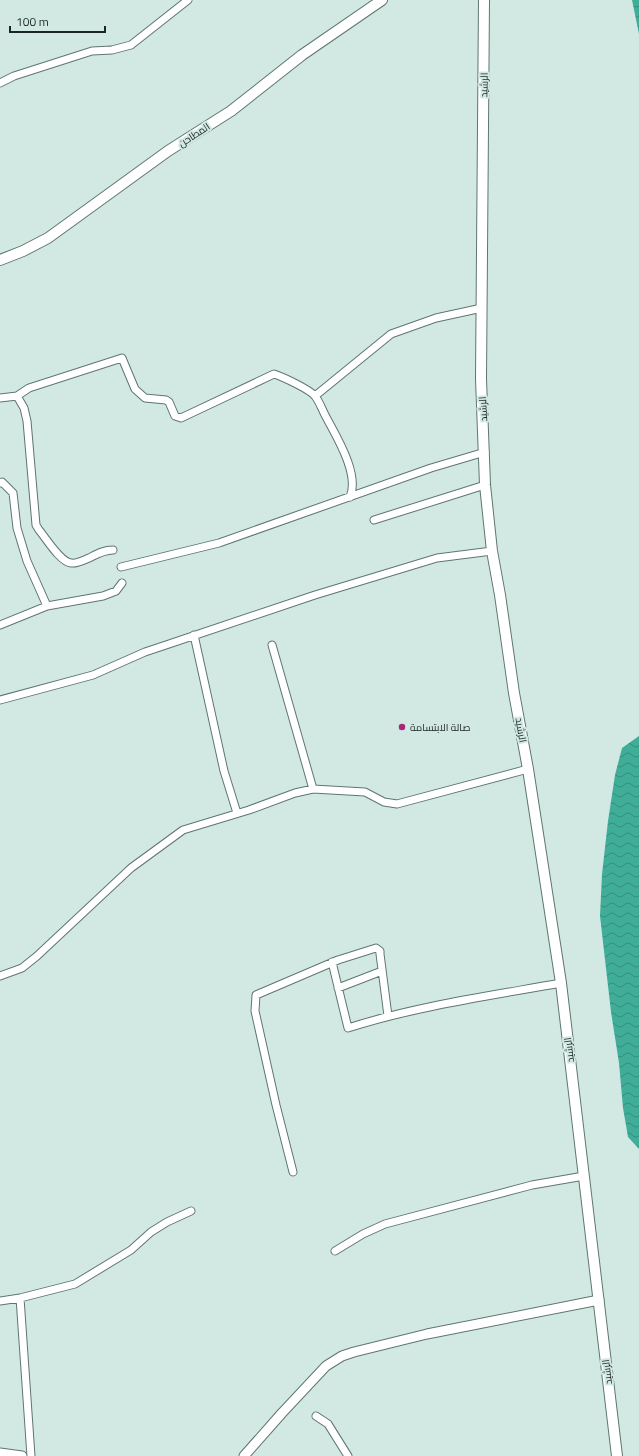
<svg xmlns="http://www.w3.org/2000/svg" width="639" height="1456" viewBox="0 0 639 1456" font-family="'Titillium Web',Cairo,sans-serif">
  <defs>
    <pattern id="water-waves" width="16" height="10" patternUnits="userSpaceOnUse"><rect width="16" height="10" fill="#40ad99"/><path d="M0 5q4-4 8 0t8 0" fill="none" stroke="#358d7c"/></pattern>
  </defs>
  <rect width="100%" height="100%" fill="#d2e9e3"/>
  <path fill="url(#water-waves)" d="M632,0H639V34Z
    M639,736V1149L628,1137L623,1108L619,1063L611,1012L600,916L602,874L608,821L615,775L622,748Z"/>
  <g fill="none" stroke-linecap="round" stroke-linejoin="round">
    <defs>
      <path id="minor" d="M0,83L14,76L92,51L112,50L131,45L188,0
        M17,396L24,408L27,421L36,525L39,530C46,538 60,562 71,563C77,564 84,560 89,558C97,554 104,550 113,550
        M315,396L391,334L436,318L482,308
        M0,398L17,396L29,388L122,358L135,389L145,398L166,400L169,402L175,416L181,418L274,374C283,377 309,389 315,396C319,401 322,409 325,415C336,436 360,474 350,497
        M0,483L2,482L13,493L17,528L27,561L47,606
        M374,520L485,485
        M121,567L219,543L431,468L485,452
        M0,625L47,606L103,596L116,591L122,583
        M194,635L224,771L237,813
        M272,645L313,789
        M0,700L93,675L145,652L163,646L315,595L437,558L492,551
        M332,962L348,1028C417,1006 489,996 561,983
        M0,976L22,968L37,956L131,868L183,830L249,810L295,793L313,789L365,792L384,802L397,804L528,769
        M338,988L382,971
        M293,1172L276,1105L255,1011L256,995L338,960L376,948L380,951V954L388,1016
        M335,1251L363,1234L385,1224L532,1185L584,1176
        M20,1298L31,1456
        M0,1301L20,1298L75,1284L131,1250L151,1232L167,1222L191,1211
        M316,1416L328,1424L348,1456"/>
      <path id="tertiary" d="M0,1453L22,1456
        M244,1456L282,1413L326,1366L342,1356L354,1352L427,1334L599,1300"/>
      <path id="secondary" d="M484,0L481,379L485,485L492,551L500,595L514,693L528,769L561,983L617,1456
        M0,260L23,251L48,238L168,151L231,111L302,55L382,0"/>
    </defs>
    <use href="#minor" stroke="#607570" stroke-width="9"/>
    <use href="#tertiary" stroke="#607570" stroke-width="11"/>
    <use href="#secondary" stroke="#607570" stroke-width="12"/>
    <use href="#minor" stroke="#fff" stroke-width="7"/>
    <use href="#tertiary" stroke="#fff" stroke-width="9"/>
    <use href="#secondary" stroke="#fff" stroke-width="10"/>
  </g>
  <circle fill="#a72776" stroke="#d2e9e3" stroke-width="1.5" cx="402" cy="727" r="4"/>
  <g text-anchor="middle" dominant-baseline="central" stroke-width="4" stroke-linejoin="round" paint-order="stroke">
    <g font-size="10" fill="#1c2522" stroke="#d2e9e3">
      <text transform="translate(484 85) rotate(-89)">الرشيد</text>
      <text transform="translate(194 135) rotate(-33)">المطاحن</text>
      <text transform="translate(483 409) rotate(-93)">الرشيد</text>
      <text transform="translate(521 730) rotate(80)">الرشيد</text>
      <text transform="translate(569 1050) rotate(-97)">الرشيد</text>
      <text transform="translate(607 1372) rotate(-97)">الرشيد</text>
    </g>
    <g font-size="10" fill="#1c2522" stroke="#d2e9e3" text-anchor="start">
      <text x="410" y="727">صالة الابتسامة</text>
    </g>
  </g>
  <path d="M10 26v6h95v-6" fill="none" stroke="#1c2522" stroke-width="2"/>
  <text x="16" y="26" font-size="12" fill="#1c2522" stroke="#d2e9e3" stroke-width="3" paint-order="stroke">100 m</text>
</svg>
